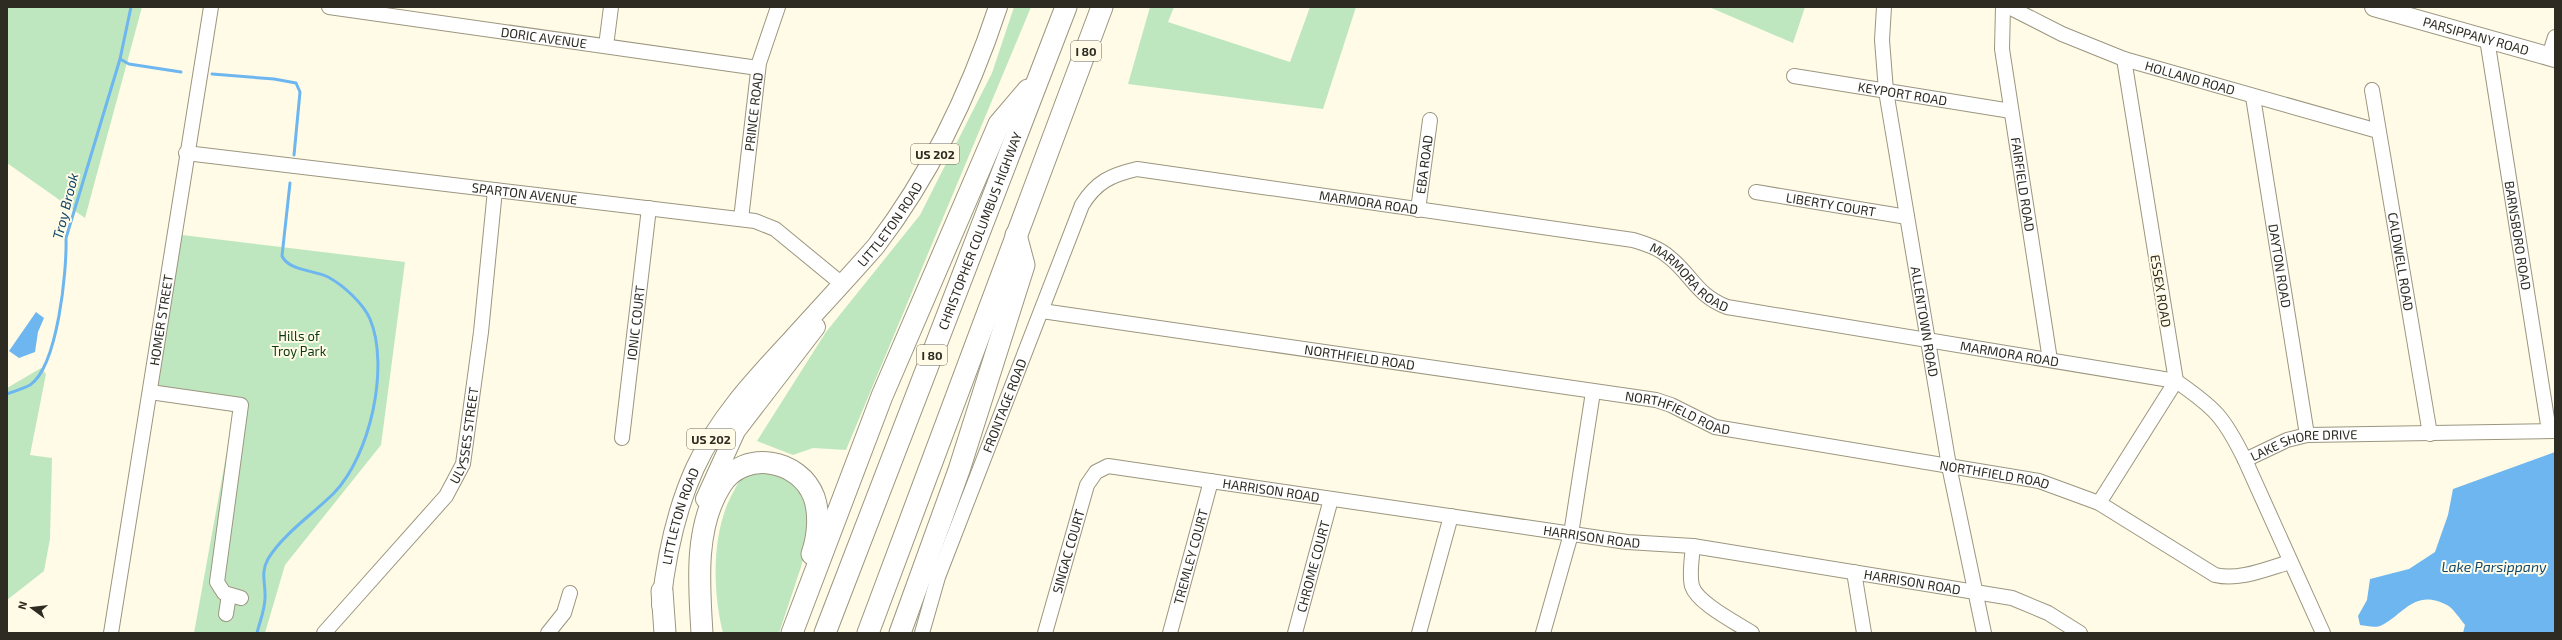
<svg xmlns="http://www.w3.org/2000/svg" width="2562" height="640" viewBox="0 0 2562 640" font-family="'Exo 2',sans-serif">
  <rect width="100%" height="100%" fill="#fffbe7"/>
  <path fill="#bfe7bf" d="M7,7H142L85,218L7,163Z
    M1014,7H1031L846,450L813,448L793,455L757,441L826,332L920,215L992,73Z
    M1150,7H1174L1168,22L1290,62L1310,7H1356L1323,109L1128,84Z
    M1709,7H1805L1793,43Z
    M174,234L405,262L381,445L285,565L265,633H194L234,412L148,397Z
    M41,368L46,374L30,455L52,458L50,539L44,571L7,600V388Z
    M765,468L802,487L810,529L801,567L779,633H723C713,593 712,543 727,505C732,493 739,482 744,472Z"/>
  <path fill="#6db6ef" d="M36,312L44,318L38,332L35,352L19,358L9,351Z
    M2555,452V633H2463L2465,625C2460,619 2453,608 2447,605C2416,589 2406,611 2384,624C2377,629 2368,626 2360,625L2358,616L2367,600L2370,579L2409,569L2435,552L2448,515L2453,489Z"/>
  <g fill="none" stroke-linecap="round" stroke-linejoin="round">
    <path stroke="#6db6ef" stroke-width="3" d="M120,59L129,64L181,72
      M212,74L274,79L296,83L300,92L294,155
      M7,394C14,391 23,389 30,385C58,366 67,270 66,238L120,59L131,7
      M257,633C260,621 265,609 265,598C266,584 260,573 268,559C282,535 314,513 334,493C370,456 390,367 370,319C363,303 343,285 328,277C314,270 289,271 282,256L290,183"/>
    <defs>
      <g id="minor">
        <path id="s1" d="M329,7L758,68"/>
        <path id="s2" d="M1884,7L1882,40L1886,91L1949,466L1984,633"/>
        <path id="s3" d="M2003,7L2002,49L2050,360"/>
        <path id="s4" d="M2009,7L2062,34L2124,59L2378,131"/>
        <path id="s5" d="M2487,39L2549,431"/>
        <path d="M606,46L611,7"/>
        <path d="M2549,56L2555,37"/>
        <path id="s6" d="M1794,76L2011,111"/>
        <path id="s7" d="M2372,90L2430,434"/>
        <path id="s8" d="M2253,97L2307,435"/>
        <path id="s9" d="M186,153L755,221L775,229L842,284"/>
        <path id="s10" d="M1756,192L1907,217"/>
        <path id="s11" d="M1418,210L1430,120"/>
        <path id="s12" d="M741,219L759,63L778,7"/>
        <path id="s13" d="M1042,311L1656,400L1671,405L1715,427L2039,481L2099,503L2215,575C2239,581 2266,569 2290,562"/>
        <path d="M150,392L241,405L217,582L224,593L241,598"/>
        <path id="s14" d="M622,438L649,208"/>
        <path d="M2099,503L2176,381L2124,59"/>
        <path d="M1693,546C1692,558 1689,574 1692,586C1697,603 1737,623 1752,633"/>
        <path d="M1854,572L1864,633"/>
        <path d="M226,614L229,595"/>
        <path id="s15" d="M111,633L211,7"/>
        <path id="s16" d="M324,633L446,496L463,464L481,332L495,190"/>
        <path d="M548,633L564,613L570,593"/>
        <path id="s17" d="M922,633L938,577L1082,205C1096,182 1111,175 1137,169L1633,240C1646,244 1659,248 1669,257C1692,275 1696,295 1727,307L2176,381C2215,408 2224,417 2245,460"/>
        <path id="s18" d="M1045,633L1087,485L1096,472L1108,466L1627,542L1693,546L2012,598L2048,613L2080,633"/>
        <path id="s19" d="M1170,633L1211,481"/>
        <path id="s20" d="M1295,633L1331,499"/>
        <path d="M1419,633L1451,516"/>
        <path d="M1543,633L1571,534L1593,392"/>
        <path id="s21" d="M2323,633L2245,460L2287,440L2307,435L2555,431"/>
      </g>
      <g id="major">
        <path id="s22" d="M2374,7L2555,58"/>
        <path d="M705,499L736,431L816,327"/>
        <path id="s23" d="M661,605C666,557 675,512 695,468C718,418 754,380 791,340C819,309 848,278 876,246C931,174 970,92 998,7"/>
      </g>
      <g id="highway">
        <path d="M662,591L665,633"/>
        <path d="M702,633C699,585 694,527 721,485C744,449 800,459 814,497C820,514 818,537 812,554"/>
        <path d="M792,633L882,396L999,124L1028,90"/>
        <path id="s24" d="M825,633L1066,7"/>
        <path d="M868,633L1102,7"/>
        <path d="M900,633L959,470L1024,265L1016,235"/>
      </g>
    </defs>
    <use href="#minor" stroke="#9b967f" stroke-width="16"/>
    <use href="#major" stroke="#9b967f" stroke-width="20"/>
    <use href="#highway" stroke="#9b967f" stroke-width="23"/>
    <use href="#minor" stroke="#fff" stroke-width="14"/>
    <use href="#major" stroke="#fff" stroke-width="18"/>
    <use href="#highway" stroke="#fff" stroke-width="21"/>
  </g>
  <g text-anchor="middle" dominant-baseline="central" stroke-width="4" stroke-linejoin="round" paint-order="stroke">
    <g fill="#fffbe7" stroke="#6c695d" stroke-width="1">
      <rect x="1071" y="41" width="30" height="20" rx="3"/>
      <rect x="911" y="144" width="48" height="20" rx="3"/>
      <rect x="917" y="345" width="30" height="20" rx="3"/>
      <rect x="687" y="429" width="48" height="20" rx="3"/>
    </g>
    <g font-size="12" font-weight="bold" fill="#2d2b22">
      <text x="1086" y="51">I 80</text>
      <text x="935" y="154">US 202</text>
      <text x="932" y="355">I 80</text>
      <text x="711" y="439">US 202</text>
    </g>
    <g font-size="13" fill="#2d2b22" stroke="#fffbe7">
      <text stroke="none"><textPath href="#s22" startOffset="106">PARSIPPANY ROAD</textPath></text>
      <text stroke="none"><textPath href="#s1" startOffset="217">DORIC AVENUE</textPath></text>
      <text stroke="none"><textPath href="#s4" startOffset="195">HOLLAND ROAD</textPath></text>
      <text stroke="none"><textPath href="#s6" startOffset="110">KEYPORT ROAD</textPath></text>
      <text stroke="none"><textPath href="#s12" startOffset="108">PRINCE ROAD</textPath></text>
      <text stroke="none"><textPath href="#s11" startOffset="46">EBA ROAD</textPath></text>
      <text stroke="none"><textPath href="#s3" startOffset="179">FAIRFIELD ROAD</textPath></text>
      <text stroke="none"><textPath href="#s9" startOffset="341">SPARTON AVENUE</textPath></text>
      <text stroke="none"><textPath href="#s17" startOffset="759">MARMORA ROAD</textPath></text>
      <text stroke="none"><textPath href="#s10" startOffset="76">LIBERTY COURT</textPath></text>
      <text stroke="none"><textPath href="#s23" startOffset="455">LITTLETON ROAD</textPath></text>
      <text stroke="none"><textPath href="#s24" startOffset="431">CHRISTOPHER COLUMBUS HIGHWAY</textPath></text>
      <text stroke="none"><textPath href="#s5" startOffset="199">BARNSBORO ROAD</textPath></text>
      <text stroke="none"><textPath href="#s7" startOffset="174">CALDWELL ROAD</textPath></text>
      <text stroke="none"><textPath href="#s8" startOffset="171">DAYTON ROAD</textPath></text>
      <text stroke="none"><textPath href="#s17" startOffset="1095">MARMORA ROAD</textPath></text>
      <text transform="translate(2161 291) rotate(81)">ESSEX ROAD</text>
      <text stroke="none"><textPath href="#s15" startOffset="317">HOMER STREET</textPath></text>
      <text stroke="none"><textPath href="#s2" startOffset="318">ALLENTOWN ROAD</textPath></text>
      <text stroke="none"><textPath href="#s14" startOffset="116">IONIC COURT</textPath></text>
      <text stroke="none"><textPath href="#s17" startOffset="1430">MARMORA ROAD</textPath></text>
      <text stroke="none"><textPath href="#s13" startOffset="321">NORTHFIELD ROAD</textPath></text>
      <text stroke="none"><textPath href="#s17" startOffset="242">FRONTAGE ROAD</textPath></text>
      <text stroke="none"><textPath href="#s13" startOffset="645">NORTHFIELD ROAD</textPath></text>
      <text stroke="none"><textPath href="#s16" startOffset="248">ULYSSES STREET</textPath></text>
      <text stroke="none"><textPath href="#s21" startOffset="252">LAKE SHORE DRIVE</textPath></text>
      <text stroke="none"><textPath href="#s13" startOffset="969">NORTHFIELD ROAD</textPath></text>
      <text stroke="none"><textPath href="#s18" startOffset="348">HARRISON ROAD</textPath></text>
      <text stroke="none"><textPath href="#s23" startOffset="91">LITTLETON ROAD</textPath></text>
      <text stroke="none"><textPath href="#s18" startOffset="672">HARRISON ROAD</textPath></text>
      <text stroke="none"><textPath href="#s18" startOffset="85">SINGAC COURT</textPath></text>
      <text stroke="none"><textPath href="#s19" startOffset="79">TREMLEY COURT</textPath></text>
      <text stroke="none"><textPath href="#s20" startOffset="69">CHROME COURT</textPath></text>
      <text stroke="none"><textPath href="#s18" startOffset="996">HARRISON ROAD</textPath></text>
    </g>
    <g font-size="13" fill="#0c3a10" stroke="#fffbe7">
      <text x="299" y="336">Hills of<tspan x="299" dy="15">Troy Park</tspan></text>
    </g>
    <g font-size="14" font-style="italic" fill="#11476d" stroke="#fffbe7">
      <text transform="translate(65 206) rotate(-76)">Troy Brook</text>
      <text x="2494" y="566">Lake Parsippany</text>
    </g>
  </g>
  <rect width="2562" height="640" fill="none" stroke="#2d2b22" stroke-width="16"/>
  <g transform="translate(32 608) rotate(285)" stroke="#fffbe7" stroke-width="3" paint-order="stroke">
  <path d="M0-3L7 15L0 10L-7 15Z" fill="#2d2b22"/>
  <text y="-6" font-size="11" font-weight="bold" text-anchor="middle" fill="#2d2b22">N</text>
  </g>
</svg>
